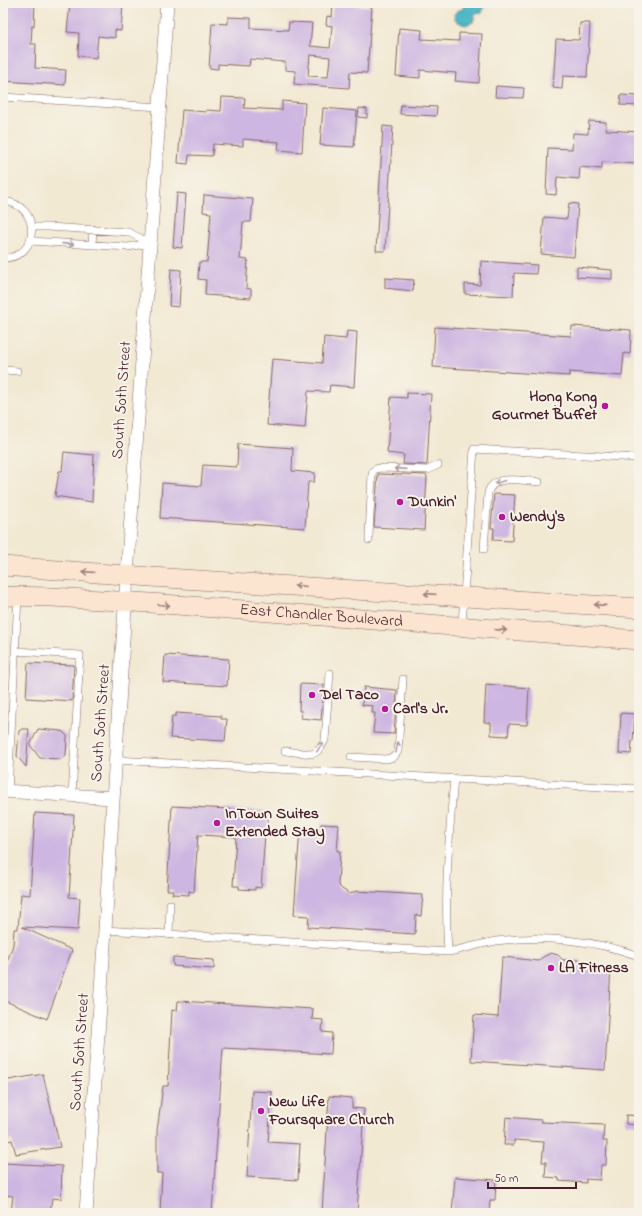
<svg xmlns="http://www.w3.org/2000/svg" width="642" height="1216" viewBox="0 0 642 1216" font-family="'Indie Flower',sans-serif">
  <rect width="100%" height="100%" fill="#f7f3e8"/>
  <filter id="ink" filterUnits="userSpaceOnUse"><feTurbulence type="fractalNoise" baseFrequency=".025" numOctaves="2"/><feDisplacementMap in="SourceGraphic" scale="8" xChannelSelector="R" yChannelSelector="G"/><feConvolveMatrix kernelMatrix="1 2 1 2 8 2 1 2 1" color-interpolation-filters="sRGB"/></filter>
  <filter id="wash" filterUnits="userSpaceOnUse"><feTurbulence type="fractalNoise" baseFrequency=".012" numOctaves="4" result="noise"/><feDisplacementMap in="SourceGraphic" scale="16" xChannelSelector="R" yChannelSelector="G"/><feGaussianBlur stdDeviation="0.9" result="paint"/><feColorMatrix in="noise" values="0 0 0 0 0 0 0 0 0 0 0 0 0 0 0 0 0 1.4 0 .05"/><feComposite in="paint" operator="in"/></filter>
  <g filter="url(#wash)">
    <rect width="100%" height="100%" fill="#f2e9d3"/>
    <path fill="#49b6c4" stroke="#4a6a78" d="M464,3H469L473,6L478,3L481,4L484,7L482,13L475,14L473,22L465,25C453,21 449,12 463,9Z"/>
    <g id="blocks">
      <path fill="#cdb6e1" fill-rule="evenodd" d="M3,3H35L34,26H32L31,44H36L35,68L66,70L65,85L3,81Z
        M70,3H123L121,31L115,30V38L98,36L96,58L78,56L79,33L67,32Z
        M333,3L372,7L367,73L350,72L349,88L294,84L295,71L285,70V62L250,59L249,66L218,64V69L209,68L212,23L228,24V17L251,18V28L288,30L289,22L312,23L310,46L330,48L332,26L326,25L327,16L332,17ZM310,55L330,57L328,77L308,76Z
        M580,23H590L587,77L563,76L562,89L553,88L556,39L579,40Z
        M399,28L422,30L421,39L459,41V33L482,34L479,83L455,81L456,73L420,70V78L396,76Z
        M496,86L524,88L523,98L495,97Z
        M621,95L639,96V106L620,105Z
        M222,97L245,98L244,108L282,110V101L305,103L302,152L278,150L279,142L243,139V146L213,144L212,156L189,155L188,164L178,163L182,110L206,112V110L221,111Z
        M401,105L437,107L436,116L400,114Z
        M323,108L357,111L354,147L320,145Z
        M359,108L367,109V118L358,117Z
        M589,121L606,122V130L639,132V164L602,162V169L580,167L579,179L557,177L556,195L546,194L548,148L572,149L573,133L588,134Z
        M383,126L393,127L385,251H376Z
        M177,193L186,194L182,248L173,247Z
        M204,195L253,199L251,222H243L240,259L248,260L246,288L251,289V298L205,295L206,280L198,279L199,262H207L211,213L203,212Z
        M569,203L578,204L574,257L541,254L544,217L567,219Z
        M481,261L537,265L536,274L514,273L513,296L465,294V284L480,285Z
        M577,267L612,270V279L577,277Z
        M171,269L181,270L179,307L169,306Z
        M385,278L414,280L413,291L385,288Z
        M572,326L631,330L630,354L624,353L622,376L569,372V376L433,367L435,327L571,336Z
        M347,331L357,332L354,387L330,385L329,392L308,391L305,428L267,425L272,359L322,363L324,337L346,339Z
        M407,393L431,394L427,465L403,464L404,455L387,453L391,397L407,398Z
        M238,444L293,448L292,471L315,473L314,482H308L305,528L160,518L162,483L201,486L203,465L237,467Z
        M64,452L94,455L92,502L55,496L59,471H62Z
        M378,474L402,475V474L426,475L427,477L424,530L374,527Z
        M494,494L515,495L512,541L493,540L494,528H491Z
        M165,655L229,659L227,686L163,682Z
        M28,663L74,665L72,701L26,698Z
        M300,684L324,685L321,720L301,718L302,711H299Z
        M486,684L529,688L527,725L509,724L508,736L491,735V723L484,722Z
        M364,687L397,690L394,734L373,733L375,713H372L373,706L362,705Z
        M176,713L221,716V719H227L225,741L170,738L172,716H176Z
        M621,713L635,714L633,741H632L631,754L619,753Z
        M22,729H29L26,767L17,756L19,731Z
        M38,729L62,731L67,736L66,755L61,759L40,758L30,745Z
        M172,806L266,811V816L268,817L267,834H265L261,888L255,887V890L239,889V886H233L236,837L198,835L194,892L189,891V895L172,894L173,890H167Z
        M35,813L74,815L69,897L80,898L78,930L22,927L72,950L47,1019L3,1000V973L13,945L14,929H18L21,894L30,895Z
        M321,824L339,825L337,851H340L338,885L342,889L350,894L356,891L423,895L421,916L416,915L415,934L308,927L309,916L294,915L300,828L321,830Z
        M551,953L558,955L563,960H581V967H611L605,1070L471,1061L474,1015L498,1017L502,958H503V957L538,961L543,957Z
        M173,957L214,960V969L173,966Z
        M178,1001L313,1009L312,1019L323,1020L322,1032L332,1033L331,1054L223,1048L212,1213H160L162,1173H157V1131L163,1086H168L172,1010L177,1011Z
        M43,1074L60,1147L16,1154L12,1140L3,1142V1081Z
        M252,1091L272,1092L268,1142L300,1144L298,1180L247,1177Z
        M329,1096L352,1098V1108L364,1109L357,1213H322Z
        M626,1115L639,1116V1125L626,1124Z
        M506,1117L541,1120V1122L604,1125L603,1141H607L606,1165H601L600,1180L586,1179V1183L559,1181V1178L545,1177L546,1162H542L544,1142L514,1140V1145H504Z
        M3,1163L62,1166L61,1199L52,1198L50,1213H11L13,1196L3,1195L5,1173H3Z
        M455,1177L496,1180L495,1200H490L489,1213H452Z"/>
    </g>
  </g>
  <g filter="url(#ink)">
    <use href="#blocks" fill-opacity="0" stroke="#856666" stroke-width="1"/>
    <g fill="none" stroke-linecap="round" stroke-linejoin="round">
      <defs>
        <path id="service" d="M3,97L160,107
          M3,201C42,204 40,259 3,258
          M30,241L128,247L150,243L128,232L48,227H32
          M92,245L93,229
          M3,370L17,371
          M369,540V536L372,474C374,468 378,468 384,468L428,470L438,465
          M484,549L488,493C493,473 524,481 539,482
          M462,625L474,449L639,458
          M15,651L80,655L72,796
          M285,751L312,754C319,752 322,746 325,740L330,673
          M351,757L386,759L394,757L398,751L403,679
          M116,760L639,789
          M8,792L18,597
          M105,930L448,952C464,949 480,944 496,941C543,935 594,940 639,956
          M169,935L170,904
          M448,952C444,894 449,836 454,778"/>
        <path id="minor" d="M3,791L113,798
          M86,1213L105,930L127,575L167,3"/>
        <g id="secondary">
          <path d="M3,566L151,577L639,608"/>
          <path id="s1" d="M3,596L52,597L150,603L639,640"/>
        </g>
      </defs>
      <use href="#service" stroke="#856666" stroke-width="8"/>
      <use href="#minor" stroke="#856666" stroke-width="14"/>
      <use href="#secondary" stroke="#856666" stroke-width="20"/>
      <use href="#service" stroke="#fff" stroke-width="7"/>
      <use href="#minor" stroke="#fff" stroke-width="13"/>
      <use href="#secondary" stroke="#fce5d0" stroke-width="19"/>
    </g>
    <defs><path id="oneway-shaft" d="M-6 0H5M1.5-3L5.5 0L1.5 3" fill="none" stroke-width="1.6" stroke-linecap="round" stroke-linejoin="round"/></defs>
    <g stroke="#ae9aa0">
      <use href="#oneway-shaft" transform="translate(68 244) rotate(4)"/>
      <use href="#oneway-shaft" transform="translate(400 469) rotate(-176)"/>
      <use href="#oneway-shaft" transform="translate(500 482) rotate(163)"/>
      <use href="#oneway-shaft" transform="translate(320 747) rotate(-55)"/>
      <use href="#oneway-shaft" transform="translate(397 747) rotate(-79)"/>
    </g>
    <g stroke="#a3827e">
      <use href="#oneway-shaft" transform="translate(88 572) rotate(-176)"/>
      <use href="#oneway-shaft" transform="translate(300 586) rotate(-176)"/>
      <use href="#oneway-shaft" transform="translate(430 594) rotate(-176)"/>
      <use href="#oneway-shaft" transform="translate(164 605) rotate(5)"/>
      <use href="#oneway-shaft" transform="translate(600 605) rotate(-176)"/>
      <use href="#oneway-shaft" transform="translate(501 630) rotate(4)"/>
    </g>
  </g>
  <g fill="#b5179e" stroke="#f7f3e8" stroke-width="1.5">
    <circle cx="605" cy="406" r="4"/>
    <circle cx="400" cy="502" r="4"/>
    <circle cx="502" cy="517" r="4"/>
    <circle cx="312" cy="695" r="4"/>
    <circle cx="385" cy="709" r="4"/>
    <circle cx="217" cy="823" r="4"/>
    <circle cx="551" cy="968" r="4"/>
    <circle cx="261" cy="1111" r="4"/>
  </g>
  <g text-anchor="middle" dominant-baseline="central" stroke-width="4" stroke-linejoin="round" paint-order="stroke">
    <g font-size="16" font-weight="bold" fill="#4a1f2b" stroke="#f7f3e8" text-anchor="start">
      <text x="597" y="397" text-anchor="end">Hong Kong<tspan x="597" dy="18">Gourmet Buffet</tspan></text>
      <text x="408" y="502">Dunkin'</text>
      <text x="510" y="517">Wendy's</text>
      <text x="320" y="695">Del Taco</text>
      <text x="393" y="709">Carl's Jr.</text>
      <text x="225" y="814">InTown Suites<tspan x="225" dy="18">Extended Stay</tspan></text>
      <text x="559" y="968">LA Fitness</text>
      <text x="269" y="1102">New Life<tspan x="269" dy="18">Foursquare Church</tspan></text>
    </g>
    <g font-size="16" fill="#4a1f2b" stroke="#f7f3e8">
      <text transform="translate(122 400) rotate(-86)">South 50th Street</text>
      <text stroke="none"><textPath href="#s1" startOffset="319">East Chandler Boulevard</textPath></text>
      <text transform="translate(101 723) rotate(-86)">South 50th Street</text>
      <text transform="translate(80 1052) rotate(-86)">South 50th Street</text>
    </g>
  </g>
  <rect width="642" height="1216" fill="none" stroke="#f7f3e8" stroke-width="16"/>
  <path d="M488 1182v6h88v-6" fill="none" stroke="#4a1f2b" stroke-width="2"/>
  <text x="494" y="1182" font-size="12" fill="#4a1f2b" stroke="#f7f3e8" stroke-width="3" paint-order="stroke">50 m</text>
</svg>
